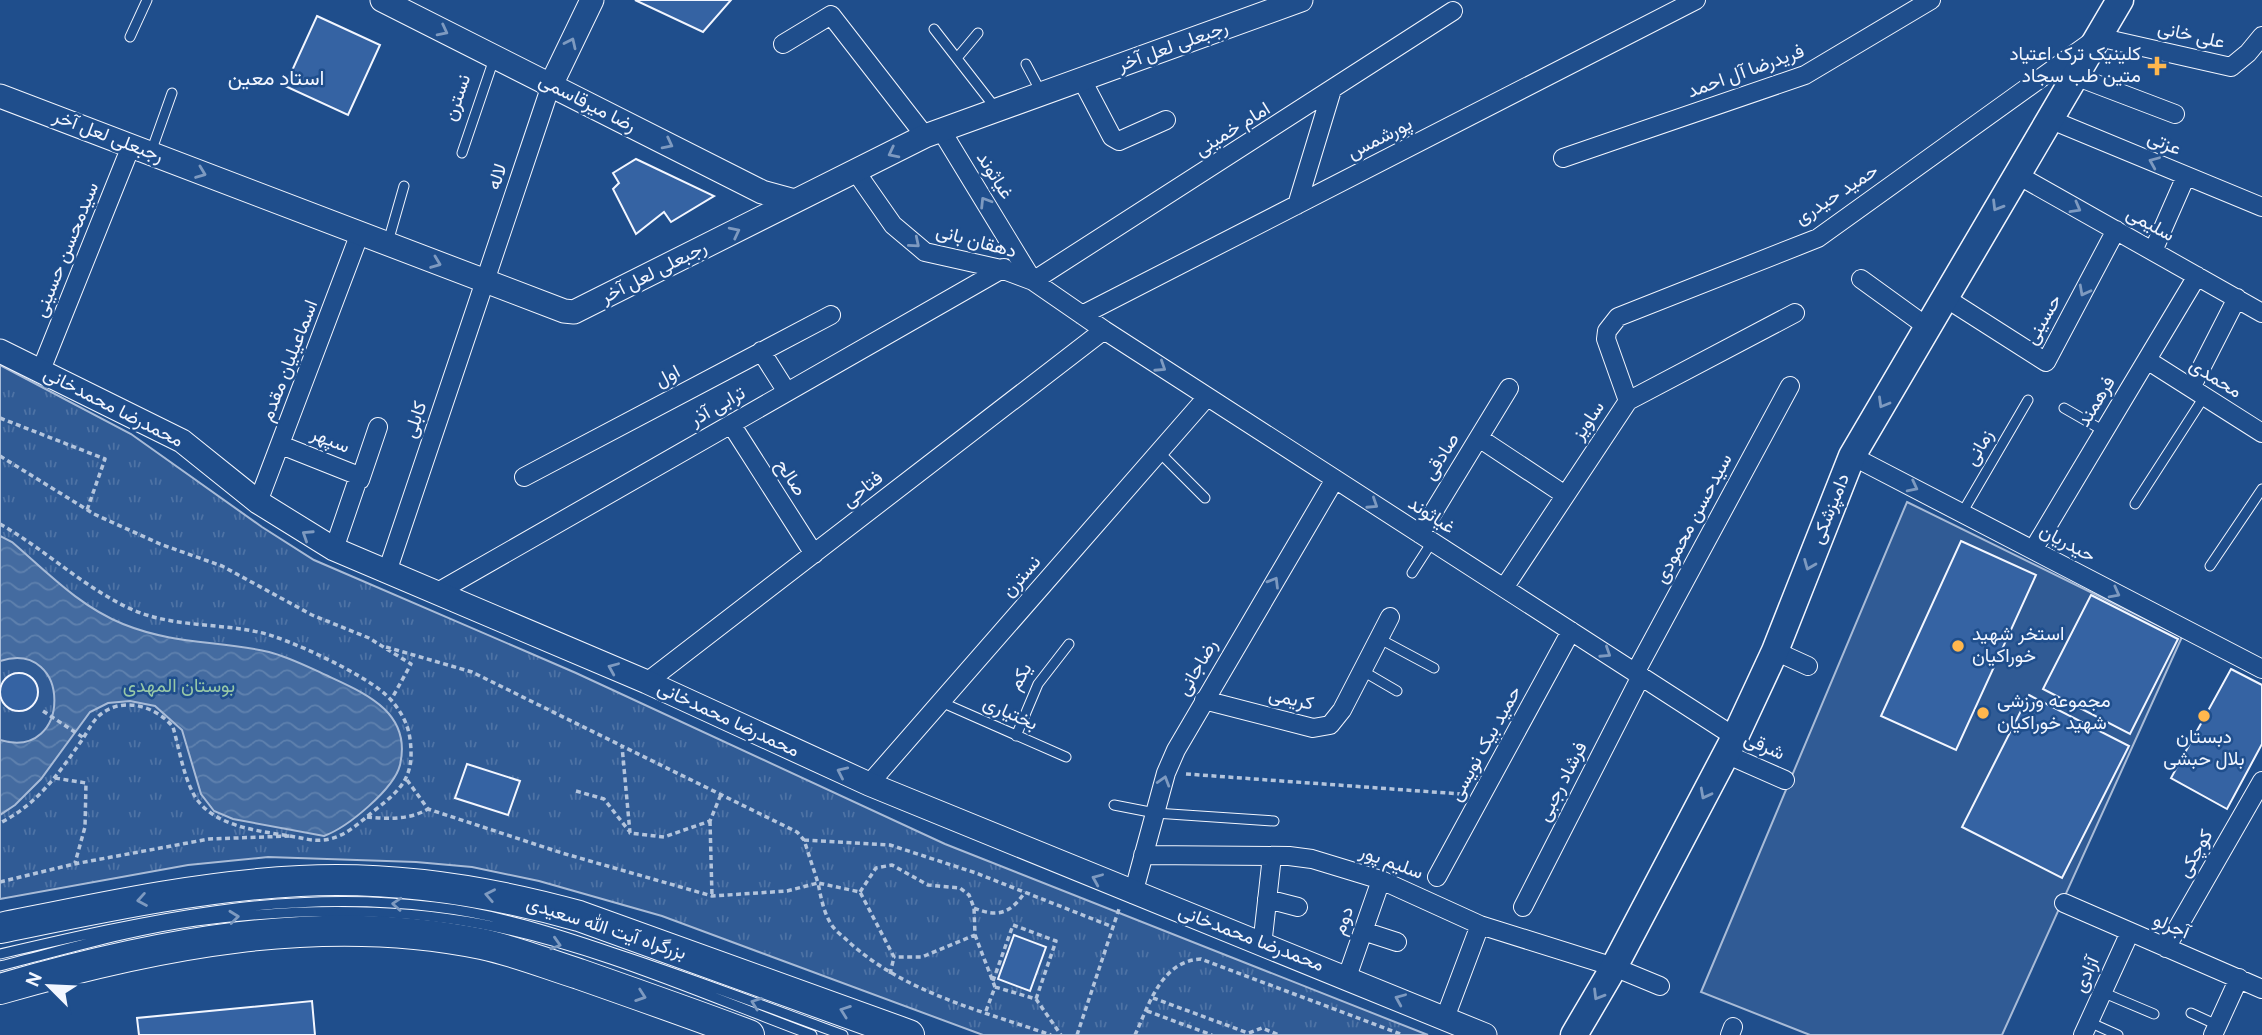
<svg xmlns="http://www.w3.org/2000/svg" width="2262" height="1035" viewBox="0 0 2262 1035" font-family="Overpass,Vazirmatn,sans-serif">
  <defs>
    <pattern id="grass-tufts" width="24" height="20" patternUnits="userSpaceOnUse" patternTransform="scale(1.75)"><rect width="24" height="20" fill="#305b95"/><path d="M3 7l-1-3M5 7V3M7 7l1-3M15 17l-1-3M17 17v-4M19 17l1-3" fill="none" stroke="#4e73a5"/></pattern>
    <pattern id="water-waves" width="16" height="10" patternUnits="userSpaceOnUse" patternTransform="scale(1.75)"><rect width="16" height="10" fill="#446ba0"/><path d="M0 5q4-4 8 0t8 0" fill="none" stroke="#5f81ae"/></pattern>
  </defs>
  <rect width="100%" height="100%" fill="#1f4e8c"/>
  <path fill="url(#grass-tufts)" stroke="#a8bbd7" stroke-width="2" d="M0,365L131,434L262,527L314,560L576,673L945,844L1428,1035H983L662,916L539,881L472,867L416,862L268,857L188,865L0,899Z"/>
  <path fill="#305b95" stroke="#a8bbd7" stroke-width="2" d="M1907,502L2182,637L2002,1035H1810L1701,992Z"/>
  <path fill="url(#water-waves)" stroke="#a8bbd7" stroke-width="2" d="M0,536L12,542C48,573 79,606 123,624C175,645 218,640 269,652C289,657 308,667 328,676C367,694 412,713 400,765C394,789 348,827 324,836L233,819L214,811L201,794L182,730L155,706L130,701L108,703L90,712L41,779L15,805L0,815V740C73,762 72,638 0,661Z"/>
  <path fill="#3563a3" stroke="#f2f6ff" stroke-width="2" d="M635,0H731L703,32Z
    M317,16L380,45L348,115L285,86Z
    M636,159L714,196L671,222L664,212L636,234L613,189L619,183L613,173Z
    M1961,541L2036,575L1956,750L1881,716Z
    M2091,595L2178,639L2130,734L2043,689Z
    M2231,669L2262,685V744L2227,809L2171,778Z
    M0 692a19 19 0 1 1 38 0a19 19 0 1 1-38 0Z
    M2029,695L2129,746L2062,878L1962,827Z
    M467,764L520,781L508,815L455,798Z
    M1014,935L1046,947L1030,991L998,979Z
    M312,1001L315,1035H139L137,1018Z"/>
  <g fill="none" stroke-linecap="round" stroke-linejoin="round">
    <defs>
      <path id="service" d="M934,29L997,110
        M130,37L147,0
        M957,58L978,33
        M1026,64L1041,92
        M151,152L172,93
        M462,153L494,59
        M388,242L404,186
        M2064,408L2104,431
        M1159,452L1205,498
        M2135,504L2204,397
        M1962,513L2028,400
        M2210,566L2262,489
        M1412,573L1432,542
        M1378,638L1434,668
        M1361,670L1397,691
        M941,702L1066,757
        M1016,736L1038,684L1069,644
        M1114,805L1155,813L1274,821
        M0,954C146,920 284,888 435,907C497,914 555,933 614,953C691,978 767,1007 843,1035
        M0,966C64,950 130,930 196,921C290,909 388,907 481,924C594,945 705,995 812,1035
        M2102,992L2154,1014
        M2191,1013L2217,1025
        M2089,1022L2118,1035"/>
      <path id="minor" d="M783,44L831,15L925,136
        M2075,76L2175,114
        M1082,80L1112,137L1119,141L1166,120
        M2049,119L2262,207
        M941,130L1033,281L1453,11
        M1563,158L1805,75L1931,0
        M856,172L893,225L925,252L1001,269L1033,281L1104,330L1735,737
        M2016,174L2262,313
        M1297,205L1331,93
        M2153,251L2186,176
        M1861,279L1926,326
        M1944,297L2046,362L2116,230
        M1082,315L1696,0
        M761,351L787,392
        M2147,360L2262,433
        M41,370L131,146
        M2191,388L2237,298
        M1628,401L1606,339L1607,331L1618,317L1818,238L2098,37L2231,67L2248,53L2262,36
        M731,424L814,554
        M1479,438L1565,495
        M281,445L359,476L334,549
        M1852,456L2262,669
        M524,477L831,315
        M360,480L378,427
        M258,502L360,233
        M1420,534L1509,388
        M2033,550L2197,276
        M387,572L551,85
        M1504,588L1628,401L1795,313
        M436,593L1004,268
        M1775,651L1808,666
        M1635,673L1790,386
        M647,682L1104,330
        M1204,700L1313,728L1330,725L1342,710L1390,617
        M1726,754L1785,780
        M869,784L1207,397
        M1143,855L1289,856L1312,859L1381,880L1480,925L1614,967L1660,986
        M1437,877L1571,631
        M1133,894L1166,773L1176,750L1335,479
        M1267,899L1298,907
        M2064,903L2262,989
        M1523,907L1641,676
        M1363,931L1397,942
        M1263,937L1272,856
        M2166,948L2262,781
        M1347,977L1381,880
        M1445,1018L1480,925
        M1730,1035L1733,1027
        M2083,1035L2130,932
        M2213,1035L2239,978"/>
      <path id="tertiary" d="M382,0L762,192L795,201
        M551,85L592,0
        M0,96L564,311L574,312L925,136L1301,0
        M0,351L182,441L258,502L334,549L647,682L869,784L1485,1035"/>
      <path id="secondary" d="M1574,1035L1614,967L1735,737L1775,651L1852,456L2120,0"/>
      <path id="trunk" d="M0,928C99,908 199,886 300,881C394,876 489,891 579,916L909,1035
        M0,989C155,944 321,911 482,944C515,951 547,964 579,974C636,994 693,1014 749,1035"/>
    </defs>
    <use href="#service" stroke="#f2f6ff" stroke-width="11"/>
    <use href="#minor" stroke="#f2f6ff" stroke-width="20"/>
    <use href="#tertiary" stroke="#f2f6ff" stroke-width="25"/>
    <use href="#secondary" stroke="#f2f6ff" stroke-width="29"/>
    <use href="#trunk" stroke="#f2f6ff" stroke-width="32"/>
    <path stroke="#b3c4dc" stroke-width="3.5" stroke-dasharray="5 3.5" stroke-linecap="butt" d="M0,418L105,459L87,510
      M0,456L94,514L160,544L222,566L312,615L369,638L411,664L391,700
      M0,524C46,550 84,588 133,610C173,627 216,623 258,632C288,638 363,674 385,694C398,706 408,722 410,739C415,776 402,789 375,810C353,828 337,845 306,839C269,831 213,831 193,793C183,774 179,748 173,727C157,707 124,696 101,714C93,720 88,731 82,740C59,773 38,804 0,823
      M386,647L472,672L622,746
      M43,711L84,738
      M1186,774L1461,794
      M55,778L86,783L85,827L75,863
      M407,780L428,809L562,853L712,896L787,891L818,883L804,840L797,832L622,746L630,833L664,837L710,821L722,792
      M576,791L604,799L629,831
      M367,817C388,819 409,820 428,809
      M710,821L712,896
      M804,840L890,845L976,873L1113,927
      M0,882L74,864L209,839L290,836
      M860,892L876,868L892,865L928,885L960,888L969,895L974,908L975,935L922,957H894
      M974,908C998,918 1011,913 1025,892
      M975,935L995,987L986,1011
      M890,974L894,957L860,892L818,883C821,897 823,911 831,924C835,931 844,937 850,943C906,993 982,1011 1051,1035
      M993,981L1013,925L1056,941L1036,999
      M995,987L1036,999L1061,1035
      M1153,998L1248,1033
      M1147,1011L1212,1035
      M1249,1033L1262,1028L1279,1035
      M1077,1035L1119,909
      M1135,1035C1149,1005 1161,961 1201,959L1403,1035"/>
    <use href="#service" stroke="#1f4e8c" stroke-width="9"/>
    <use href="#minor" stroke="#1f4e8c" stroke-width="18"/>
    <use href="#tertiary" stroke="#1f4e8c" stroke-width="23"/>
    <use href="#secondary" stroke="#1f4e8c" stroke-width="26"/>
    <use href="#trunk" stroke="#1f4e8c" stroke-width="30"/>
  </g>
  <defs><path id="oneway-chevron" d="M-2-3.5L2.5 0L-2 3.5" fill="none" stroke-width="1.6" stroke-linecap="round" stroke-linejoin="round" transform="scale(1.75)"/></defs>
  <g stroke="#7e9ac0">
    <use href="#oneway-chevron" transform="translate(443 31) rotate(27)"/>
    <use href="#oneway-chevron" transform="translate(571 43) rotate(-65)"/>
    <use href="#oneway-chevron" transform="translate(668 144) rotate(27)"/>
    <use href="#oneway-chevron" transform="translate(893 153) rotate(153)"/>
    <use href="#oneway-chevron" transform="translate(2154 162) rotate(-157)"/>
    <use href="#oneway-chevron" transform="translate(201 173) rotate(21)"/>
    <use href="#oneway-chevron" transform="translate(985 202) rotate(-122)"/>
    <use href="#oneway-chevron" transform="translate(1997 206) rotate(121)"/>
    <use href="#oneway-chevron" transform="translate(2076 208) rotate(29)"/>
    <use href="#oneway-chevron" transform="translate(735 232) rotate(-27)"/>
    <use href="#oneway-chevron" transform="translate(915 243) rotate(40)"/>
    <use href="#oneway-chevron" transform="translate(436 263) rotate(21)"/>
    <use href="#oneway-chevron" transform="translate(2084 291) rotate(118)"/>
    <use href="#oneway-chevron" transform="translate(1161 367) rotate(33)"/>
    <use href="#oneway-chevron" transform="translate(1883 403) rotate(120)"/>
    <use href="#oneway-chevron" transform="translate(1913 487) rotate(27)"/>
    <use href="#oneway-chevron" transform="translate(1373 504) rotate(33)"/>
    <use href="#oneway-chevron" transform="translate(307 535) rotate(-147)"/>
    <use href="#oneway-chevron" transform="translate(1809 565) rotate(112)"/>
    <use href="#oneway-chevron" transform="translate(1274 582) rotate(-59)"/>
    <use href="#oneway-chevron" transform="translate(2115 593) rotate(28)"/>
    <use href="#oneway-chevron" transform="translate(1606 653) rotate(33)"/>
    <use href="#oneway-chevron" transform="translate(613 668) rotate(-157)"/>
    <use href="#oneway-chevron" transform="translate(842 772) rotate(-155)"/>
    <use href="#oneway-chevron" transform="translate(1164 781) rotate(-73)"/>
    <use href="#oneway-chevron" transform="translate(1705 794) rotate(118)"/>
    <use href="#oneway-chevron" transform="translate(1097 879) rotate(-157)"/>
    <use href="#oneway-chevron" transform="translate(490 895) rotate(-169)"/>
    <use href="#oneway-chevron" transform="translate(142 900) rotate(170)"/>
    <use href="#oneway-chevron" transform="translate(397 904) rotate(-176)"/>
    <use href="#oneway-chevron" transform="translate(234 917) rotate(-6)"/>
    <use href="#oneway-chevron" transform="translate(556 944) rotate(17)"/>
    <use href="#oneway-chevron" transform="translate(1598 995) rotate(121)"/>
    <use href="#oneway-chevron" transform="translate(641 996) rotate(19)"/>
    <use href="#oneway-chevron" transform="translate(1400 999) rotate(-157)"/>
    <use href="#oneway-chevron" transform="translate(756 1003) rotate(-160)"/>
    <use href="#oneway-chevron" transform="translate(845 1011) rotate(-160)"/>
  </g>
  <g fill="#ffb74d" stroke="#1f4e8c" stroke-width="2.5">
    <path d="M2153.5 55.5h7v7h7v7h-7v7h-7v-7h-7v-7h7z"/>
    <circle cx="1958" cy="646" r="7"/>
    <circle cx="1983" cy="713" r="7"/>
    <circle cx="2204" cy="716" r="7"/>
  </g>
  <g text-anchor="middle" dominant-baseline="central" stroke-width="5" stroke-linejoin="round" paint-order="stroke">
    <g font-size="19" fill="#f2f6ff" stroke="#1f4e8c">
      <text transform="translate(2191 36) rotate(13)">علی خانی</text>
      <text transform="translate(1173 47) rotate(-20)">رجبعلی لعل آخر</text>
      <text transform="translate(1746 72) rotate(-20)">فریدرضا آل احمد</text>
      <text transform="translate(458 98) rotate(-71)">نسترن</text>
      <text transform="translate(587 104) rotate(27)">رضا میرقاسمی</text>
      <text transform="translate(1233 130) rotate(-32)">امام خمینی</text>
      <text transform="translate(108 137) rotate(21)">رجبعلی لعل آخر</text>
      <text transform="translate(1380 139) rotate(-27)">پورشمس</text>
      <text transform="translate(2164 144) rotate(23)">عزتی</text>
      <text transform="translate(994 176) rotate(58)">غیاثوند</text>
      <text transform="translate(498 177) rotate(-71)">لاله</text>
      <text transform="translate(1837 195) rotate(-33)">حمید حیدری</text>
      <text transform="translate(2150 225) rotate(29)">سلیمی</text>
      <text transform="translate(976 242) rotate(15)">دهقان بانی</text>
      <text transform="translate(67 250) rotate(-68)">سیدمحسن حسینی</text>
      <text transform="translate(654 273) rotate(-27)">رجبعلی لعل آخر</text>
      <text transform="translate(2044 320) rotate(-60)">حسینی</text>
      <text transform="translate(290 361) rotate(-69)">اسماعیلیان مقدم</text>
      <text transform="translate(668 377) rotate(-28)">اول</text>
      <text transform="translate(2215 379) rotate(32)">محمدی</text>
      <text transform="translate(2097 402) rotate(-59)">فرهمند</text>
      <text transform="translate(718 407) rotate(-30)">ترابی آذر</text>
      <text transform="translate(113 408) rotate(27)">محمدرضا محمدخانی</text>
      <text transform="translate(416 420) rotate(-71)">کابلی</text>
      <text transform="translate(1589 421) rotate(-56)">ساویز</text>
      <text transform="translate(330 441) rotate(22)">سپهر</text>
      <text transform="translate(1980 448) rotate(-60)">زمانی</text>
      <text transform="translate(1442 457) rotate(-58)">صادقی</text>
      <text transform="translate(790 478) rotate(57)">صالح</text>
      <text transform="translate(863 490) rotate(-38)">فتاحی</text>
      <text transform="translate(1831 509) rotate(-68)">دامپزشکی</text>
      <text transform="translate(1431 516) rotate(33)">غیاثوند</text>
      <text transform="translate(1694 519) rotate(-62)">سیدحسن محمودی</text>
      <text transform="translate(2067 544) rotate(28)">حیدریان</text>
      <text transform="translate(1022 577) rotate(-49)">نسترن</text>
      <text transform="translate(1198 668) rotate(-60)">رضاجانی</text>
      <text transform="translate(1021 677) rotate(-61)">یکم</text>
      <text transform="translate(1291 700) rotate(13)">کریمی</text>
      <text transform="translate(1010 714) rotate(24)">بختیاری</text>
      <text transform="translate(728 720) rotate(25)">محمدرضا محمدخانی</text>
      <text transform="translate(1486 744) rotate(-61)">حمید بیک نویسی</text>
      <text transform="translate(1764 747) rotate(24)">شرقی</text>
      <text transform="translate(1563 782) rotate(-63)">فرشاد رجبی</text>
      <text transform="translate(2196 854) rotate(-60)">کوچکی</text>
      <text transform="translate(1391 863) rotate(20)">سلیم پور</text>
      <text transform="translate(1344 921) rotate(-70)">دوم</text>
      <text transform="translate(2171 927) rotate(23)">آجرلو</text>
      <text transform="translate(606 929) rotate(18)">بزرگراه آیت الله سعیدی</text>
      <text transform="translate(1251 939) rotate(21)">محمدرضا محمدخانی</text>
      <text transform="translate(2087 975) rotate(-66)">آزادی</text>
    </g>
    <g font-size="19" fill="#f2f6ff" stroke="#1f4e8c" text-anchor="start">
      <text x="2141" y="55" text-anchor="end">کلینیک ترک اعتیاد<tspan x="2141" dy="22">متین طب سجاد</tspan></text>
      <text x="1972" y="635">استخر شهید<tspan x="1972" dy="22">خوراکیان</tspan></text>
      <text x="1997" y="702">مجموعه ورزشی<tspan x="1997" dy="22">شهید خوراکیان</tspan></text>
      <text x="2204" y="738" text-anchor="middle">دبستان<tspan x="2204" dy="22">بلال حبشی</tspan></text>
    </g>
    <g font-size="19" fill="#97c8a6" stroke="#1f4e8c">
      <text x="179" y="687">بوستان المهدی</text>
    </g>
    <g font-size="21" fill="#f2f6ff" stroke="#1f4e8c">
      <text x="276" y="79">استاد معین</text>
    </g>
  </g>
  <g transform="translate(49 986) rotate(294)" stroke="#1f4e8c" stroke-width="5" paint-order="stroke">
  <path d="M0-5L12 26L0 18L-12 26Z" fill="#f2f6ff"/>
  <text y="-10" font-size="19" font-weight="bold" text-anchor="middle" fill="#f2f6ff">N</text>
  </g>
</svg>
